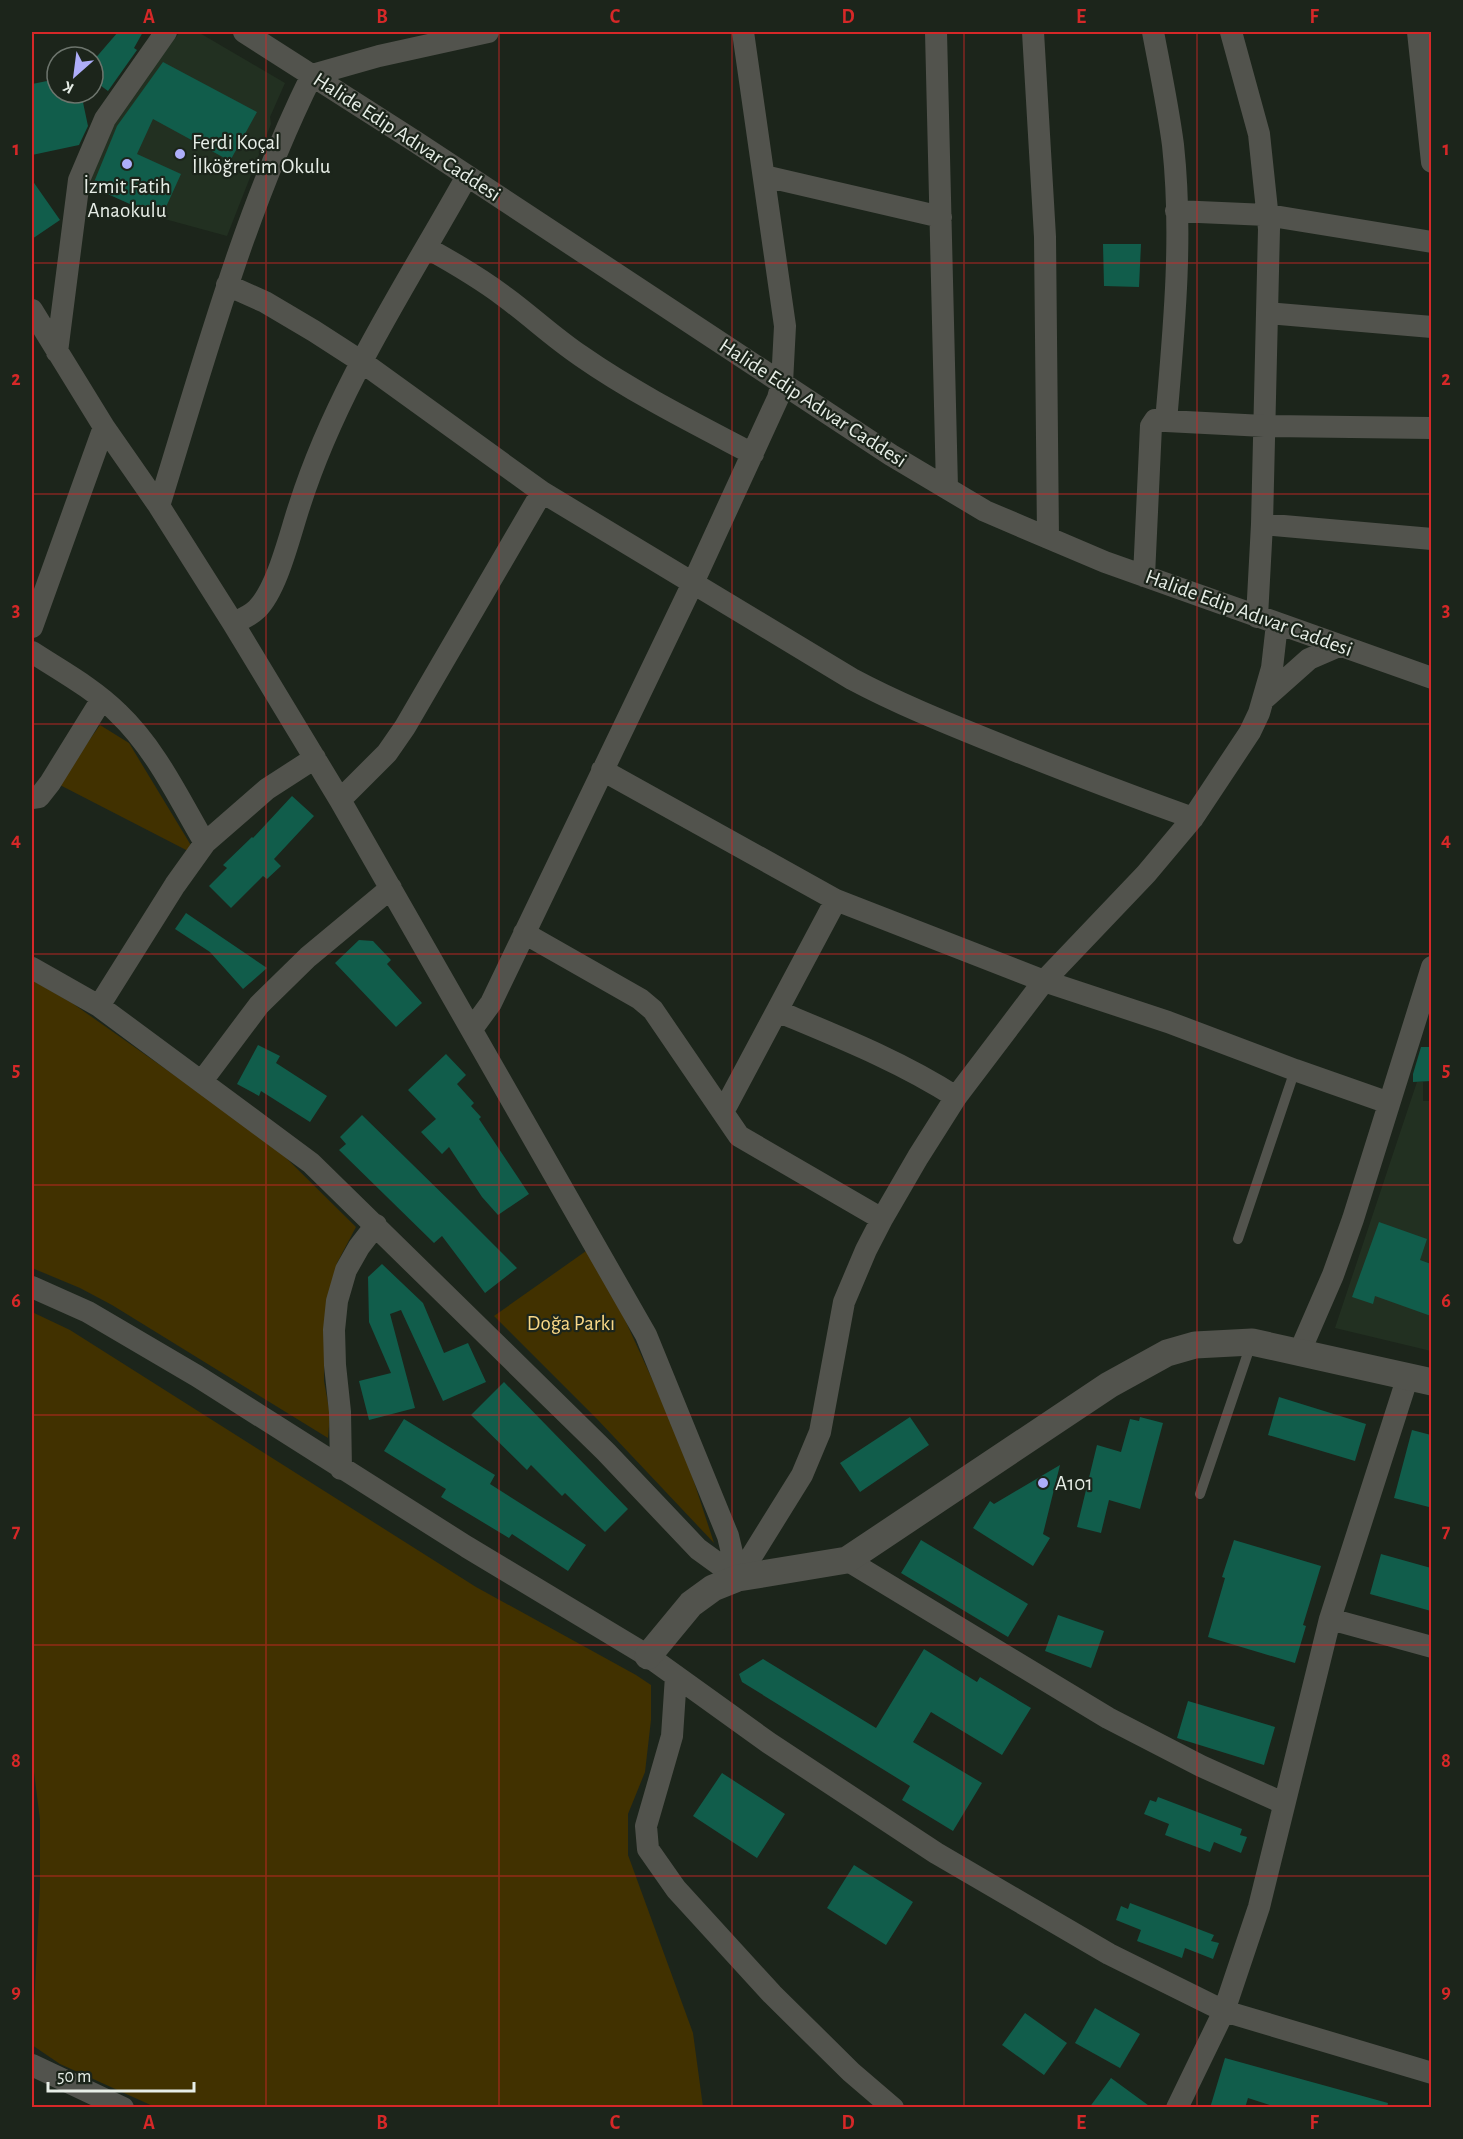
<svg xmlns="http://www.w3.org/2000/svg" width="1463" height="2139" viewBox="0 0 1463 2139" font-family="'Alegreya Sans',sans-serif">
  <rect width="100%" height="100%" fill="#1c251b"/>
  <path fill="#223021" d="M180,32H198L285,83L270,117L271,124L227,236L161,218L86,184L118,113Z
    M1417,1082H1423V1101H1432L1431,1351L1335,1328Z"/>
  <path fill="#413100" d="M100,725L129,743L192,847L190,852L58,784Z
    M32,980L72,1003L272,1144L356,1227L337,1263L325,1323L324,1381L330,1414L328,1438L112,1305L80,1288L32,1268Z
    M586,1251L614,1296L681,1442L714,1543L597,1419L494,1316Z
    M32,1312L70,1330L476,1587L636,1675L651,1685V1720L645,1772L628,1814V1855L693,2033L703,2107H155L60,2064L32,2045L40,1887V1820L32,1756Z"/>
  <path fill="#115d4b" d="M118,32H143L134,48L137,50L108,91L93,80V61Z
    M163,62L257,112L230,161L153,119L137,154L181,174L161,218L92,187L117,126Z
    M57,79V93H81L88,126L79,145L32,155V84Z
    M32,180L60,220L32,239Z
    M1103,244H1141L1139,287L1104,286Z
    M292,796L314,816L274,859L281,866L267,879L263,876L231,908L209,886L227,868L223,865L252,837L253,838Z
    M186,913L267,968L243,989L210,952L175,929Z
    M359,940L373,941L391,960L387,964L422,1003L396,1027L335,963Z
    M258,1045L280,1056L276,1063L327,1096L310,1122L261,1091L259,1096L237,1084Z
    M1421,1047H1431V1081L1413,1082V1074Z
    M446,1054L466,1075L457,1084L474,1103L471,1106L481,1117L479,1119L529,1194L498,1215L482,1197L449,1147L442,1154L421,1132L436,1119L408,1090Z
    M362,1115L461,1212L517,1268L485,1293L442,1236L434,1243L339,1150L346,1144L340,1137Z
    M1379,1222L1427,1239L1420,1260L1431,1264V1316L1375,1296L1373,1304L1352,1297Z
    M382,1264L423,1303L444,1353L468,1343L486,1382L443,1401L401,1310L390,1314L415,1408L369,1420L359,1381L391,1373L369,1322L368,1277Z
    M504,1382L628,1509L605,1532L565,1493L562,1496L531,1465L527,1470L471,1415Z
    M1279,1397L1366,1424L1355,1461L1268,1435Z
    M910,1417L929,1445L860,1492L840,1463Z
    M1140,1417L1163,1423L1140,1509L1109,1500L1101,1533L1077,1527L1097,1445L1121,1452L1130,1419L1139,1421Z
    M404,1419L495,1475L490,1484L586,1545L568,1571L512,1534L509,1538L441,1497L446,1489L384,1451Z
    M1412,1430L1431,1435V1497L1429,1507L1394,1498Z
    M1060,1465L1043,1534L1050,1538L1033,1566L973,1528L990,1501L994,1504Z
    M921,1540L1028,1604L1008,1637L901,1573Z
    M1234,1540L1321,1566L1303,1625L1306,1626L1295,1663L1208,1637L1225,1578L1222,1577Z
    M1381,1554L1431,1568V1611L1370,1594Z
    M1058,1615L1104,1631L1091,1668L1045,1651Z
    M924,1649L977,1682L980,1677L1031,1708L1002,1755L931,1712L913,1742L982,1783L953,1831L902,1800L910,1786L742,1682L739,1674L763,1659L876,1728Z
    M1188,1701L1275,1727L1264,1765L1177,1738Z
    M722,1773L785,1814L757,1858L693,1816Z
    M1158,1797L1242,1829L1240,1835L1247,1837L1241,1853L1214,1842L1210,1852L1165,1835L1169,1824L1144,1814L1150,1800L1156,1802Z
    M854,1865L913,1902L886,1945L827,1908Z
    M1130,1903L1214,1935L1211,1941L1219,1943L1213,1959L1185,1948L1182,1958L1137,1941L1141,1930L1116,1920L1121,1906L1128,1909Z
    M1095,2008L1140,2034L1120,2068L1075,2043Z
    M1025,2013L1067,2043L1044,2075L1002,2045Z
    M1225,2058L1388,2103L1387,2108H1279L1248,2098L1245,2108H1210Z
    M1111,2078L1152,2108H1089Z"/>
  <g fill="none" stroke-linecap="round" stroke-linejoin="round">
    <path stroke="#52534d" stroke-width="10" d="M1238,1239L1295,1070
      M1200,1494L1251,1344"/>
    <path stroke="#52534d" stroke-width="22" d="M244,32L416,142L891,455L985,511L1105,562L1432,678
      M936,32L947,488
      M1033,32L1045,237L1048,538
      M1153,32C1160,69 1168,107 1173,145C1183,237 1174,329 1166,421L1264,426L1432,428
      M1231,32L1259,134L1269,229L1262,524L1257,617
      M1418,32L1432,162
      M764,176L941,217
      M1176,211L1267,215L1432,242
      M427,248C454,263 480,278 505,297C531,316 554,338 581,356C634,393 696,424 753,454
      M227,285L265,302L314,331L362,362L542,492L852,679C897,703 944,722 991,741C1058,768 1125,794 1193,818
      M32,310L104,427L159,506L233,623L340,800L646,1335L728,1536L738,1578
      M1268,313L1432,327
      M57,352L79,180L105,119L166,32
      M159,506C204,361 244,212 312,75L379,56L488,32
      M1262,524L1432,539
      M1144,576L1151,426L1155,420L1166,421
      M233,623C242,619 250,616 257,609C278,588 290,533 300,504C337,388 408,282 467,176
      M32,627L104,427
      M32,652C61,671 93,688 118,713C156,749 179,799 205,843
      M1264,699L1309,659L1339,646
      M602,770L836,900L1044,981L1168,1022L1295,1070L1389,1103
      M32,798L39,797L50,783L102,699
      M340,800L387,753L405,727L542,492
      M524,933L640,999L653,1010L739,1136L882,1219
      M32,968L99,1006L311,1163L606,1452L698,1549L738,1578
      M99,1006L175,885L205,843L267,789L315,758
      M777,1011C839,1037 900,1061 956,1097
      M472,1029L491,1003L693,583L778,398L782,383L785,326L743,32
      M202,1081L259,1005L308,957L391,888
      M723,1112L836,900
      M32,1287L88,1312L197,1376L467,1547L648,1656L769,1743L936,1853L1109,1954L1224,2011L1432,2073
      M1300,1351L1333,1275L1353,1219L1432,967
      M341,1469L340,1412L335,1365L334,1330L337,1301L346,1270L359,1247L376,1225
      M847,1560L1108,1718L1201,1766L1283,1803
      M738,1578L802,1475L820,1432L844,1302L866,1250L882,1219L918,1157L956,1097L1044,981L1146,874L1193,818L1250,732L1259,713L1272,668L1277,624
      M1330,1619L1432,1647
      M676,1676L672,1736L646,1826L648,1849L676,1889L772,1994L851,2072L893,2108
      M32,2065L123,2108
      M1177,2108L1224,2011L1259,1907L1330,1619L1408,1376"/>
    <path stroke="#52534d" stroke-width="27" d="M648,1656L691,1604L713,1588L738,1578L847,1560L1109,1385L1167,1353L1195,1345L1252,1342L1432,1382"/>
  </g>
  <path fill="none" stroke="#d62828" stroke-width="1.5" stroke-opacity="0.55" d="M266,32V2108M499,32V2108M732,32V2108M964,32V2108M1197,32V2108M32,263H1432M32,494H1432M32,724H1432M32,954H1432M32,1185H1432M32,1415H1432M32,1645H1432M32,1876H1432"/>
  <g fill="#aeaefa" stroke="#1c251b" stroke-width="2">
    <circle cx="180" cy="154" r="6"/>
    <circle cx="127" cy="164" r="6"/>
    <circle cx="1043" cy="1483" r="6"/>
  </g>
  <g text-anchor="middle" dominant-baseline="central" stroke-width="4.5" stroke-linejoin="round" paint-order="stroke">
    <g font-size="21" fill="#e7eee7" stroke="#1c251b">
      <text transform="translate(407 137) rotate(33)">Halide Edip Adıvar Caddesi</text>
      <text transform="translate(813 403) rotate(33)">Halide Edip Adıvar Caddesi</text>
      <text transform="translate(1249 613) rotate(20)">Halide Edip Adıvar Caddesi</text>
    </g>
    <g font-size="21" fill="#e7eee7" stroke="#1c251b" text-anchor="start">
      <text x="192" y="142">Ferdi Koçal<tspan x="192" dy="24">İlköğretim Okulu</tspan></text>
      <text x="127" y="186" text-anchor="middle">İzmit Fatih<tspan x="127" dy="24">Anaokulu</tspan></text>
      <text x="1055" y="1483">A101</text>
    </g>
    <g font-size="21" fill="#f9d887" stroke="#1c251b">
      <text x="571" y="1323">Doğa Parkı</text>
    </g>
  </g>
  <rect width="1463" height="2139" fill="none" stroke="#1c251b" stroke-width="66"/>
  <g transform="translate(75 75) rotate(208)"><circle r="28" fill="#1c251b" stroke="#6d756d" stroke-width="1.5"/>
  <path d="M0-4.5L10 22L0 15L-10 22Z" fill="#aeaefa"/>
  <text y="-9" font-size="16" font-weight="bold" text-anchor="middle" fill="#e7eee7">K</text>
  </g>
  <path d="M48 2082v9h146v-9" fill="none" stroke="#e7eee7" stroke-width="3"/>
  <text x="57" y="2082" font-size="18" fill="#e7eee7" stroke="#1c251b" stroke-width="4.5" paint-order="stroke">50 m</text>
  <rect x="33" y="33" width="1397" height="2073" fill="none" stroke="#d62828" stroke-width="2"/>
  <g font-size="20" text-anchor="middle" font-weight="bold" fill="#d62828">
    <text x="149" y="23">A</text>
    <text x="382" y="23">B</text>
    <text x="615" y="23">C</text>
    <text x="848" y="23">D</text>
    <text x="1081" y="23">E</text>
    <text x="1314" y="23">F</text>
    <text x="16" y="155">1</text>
    <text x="1446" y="155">1</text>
    <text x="16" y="385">2</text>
    <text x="1446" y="385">2</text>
    <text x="16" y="616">3</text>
    <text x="1446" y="616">3</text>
    <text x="16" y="846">4</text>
    <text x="1446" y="846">4</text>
    <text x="16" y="1076">5</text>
    <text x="1446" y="1076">5</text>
    <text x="16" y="1307">6</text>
    <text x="1446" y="1307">6</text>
    <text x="16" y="1537">7</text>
    <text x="1446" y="1537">7</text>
    <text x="16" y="1767">8</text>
    <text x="1446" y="1767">8</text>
    <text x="16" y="1998">9</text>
    <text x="1446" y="1998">9</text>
    <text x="149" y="2129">A</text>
    <text x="382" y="2129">B</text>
    <text x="615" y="2129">C</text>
    <text x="848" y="2129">D</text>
    <text x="1081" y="2129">E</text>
    <text x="1314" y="2129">F</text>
  </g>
</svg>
